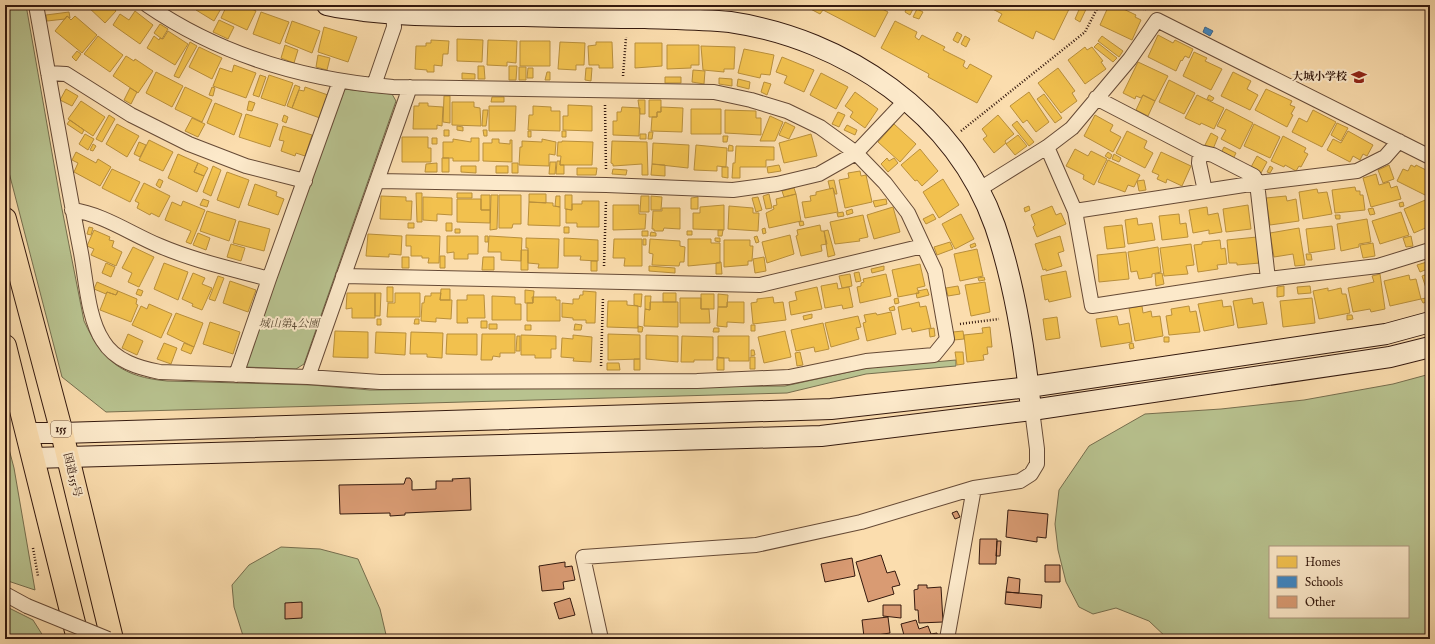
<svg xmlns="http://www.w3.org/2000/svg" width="1435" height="644" viewBox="0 0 1435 644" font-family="'IM FELL English','Noto Serif JP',serif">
  <rect width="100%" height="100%" fill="#fbddae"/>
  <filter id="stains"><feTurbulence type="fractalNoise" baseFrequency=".005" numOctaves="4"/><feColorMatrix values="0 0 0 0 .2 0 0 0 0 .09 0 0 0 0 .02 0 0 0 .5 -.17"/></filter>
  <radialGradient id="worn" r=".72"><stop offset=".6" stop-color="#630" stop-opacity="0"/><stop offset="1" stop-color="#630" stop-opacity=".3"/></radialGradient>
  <path fill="#b8c28f" stroke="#766e4e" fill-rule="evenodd" d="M5,5H26L61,204L84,321C103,362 123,377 167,381L312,385L370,390L785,386L867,368L956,360V366L866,374L787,393L106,412L62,377L5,157Z
    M343,89L392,94L396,101L304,364L296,369L245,367Z
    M1430,374V639H1168L1149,621L1116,608L1093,614L1079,607L1066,582L1058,550L1055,524L1059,490L1089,446L1145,414L1221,409L1304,400L1393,384ZM1270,547H1408V617H1270Z
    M5,434L14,468L35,590L5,580Z
    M281,547L320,549L358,559L380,609L387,639H244L234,607L232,585L249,565Z
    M5,606L33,620L45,639H5Z"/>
  <path fill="#f2c14e" stroke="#b98f3b" d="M49,5H69V7L49,9Z
    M86,5H111L116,11L105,23Z
    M193,5H223L214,21L196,10L198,7Z
    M227,5H244L256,11L247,30L221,18Z
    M803,5H875L888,12L875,37L823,10L820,14Z
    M908,5L914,7L910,15L905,12Z
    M985,5H1071L1054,40L1036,31L1033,39L998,21L1002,14Z
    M1081,5H1088L1080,22L1075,19Z
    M1109,5H1115L1136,15L1135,17L1141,20L1132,40L1100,25Z
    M917,9L923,12L919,19L913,17Z
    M135,11L153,25L140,44L113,25L120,14L129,20Z
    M69,12L70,18L67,16L65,19L47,21L46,15Z
    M261,12L289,22L280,44L253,34Z
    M67,16L71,20L75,16L97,35L82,53L55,31Z
    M219,20L234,27L228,39L213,32Z
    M292,21L320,31L312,53L285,42Z
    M895,21L917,32L915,37L919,40L922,35L945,47L943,50L965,61L963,66L967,69L970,64L992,76L977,103L928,77L929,74L881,48Z
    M160,24L168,29L162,39L154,33Z
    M324,27L357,37L348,62L318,52Z
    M168,31L188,44L175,65L147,48L154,36L159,40L160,38L163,39Z
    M957,32L962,35L958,43L953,40Z
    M1158,35L1173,43L1175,40L1193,49L1189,58L1185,56L1182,61L1181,60L1176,71L1148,57Z
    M98,36L123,55L110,72L84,54Z
    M965,36L970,39L966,47L961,44Z
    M1102,36L1123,51L1119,57L1098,41Z
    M457,39L483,40L482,62L457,61Z
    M431,40L449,41L448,54H443L442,66L434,65V72H427V70L415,69L416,46H426V43H431Z
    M488,40L517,41L516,63L507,62V66L487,65Z
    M520,41H550V66H520Z
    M190,42L197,46L179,78L174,76Z
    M560,42L585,43L584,65H576V70L558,69Z
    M596,42H612L613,68H599V65H589L588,46L596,45Z
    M635,43H662V66L635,68Z
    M1098,43L1117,58L1113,62L1094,47Z
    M285,45L298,50L294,63L281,58Z
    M667,45H699V65H691V68L667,69Z
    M701,46L735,47L734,69H724V72L703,70Z
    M199,47L222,58L212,79L189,67Z
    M1085,47L1087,50L1092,47L1103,61L1101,62L1106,69L1085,84L1068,60Z
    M744,49L774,55L770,75L761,74L760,78L738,73Z
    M77,51L81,54L76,61L72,57Z
    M1194,52L1207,58L1205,61L1222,69L1211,90L1183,76Z
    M318,55L330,58L327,70L316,67Z
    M126,56L134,61L135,59L153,71L138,93L113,76Z
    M782,57L814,70L804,92L784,83L787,76L776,72Z
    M1138,62L1168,76L1155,101L1143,95L1141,98L1136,96L1135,99L1123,93Z
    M234,65L256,73L246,98L213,86L220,68L232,72Z
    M478,66H484L485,79H478Z
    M509,66H517L516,80H509Z
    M519,67H526V80H519Z
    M528,68H533V78H527Z
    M586,68H592L591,81L585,80Z
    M1058,68L1075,91L1072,93L1077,101L1061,113L1038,83Z
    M693,70L705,71L704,84L692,82Z
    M156,72L183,86L172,107L146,93Z
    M547,72H550V80H545Z
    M1233,72L1251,81L1247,89L1258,95L1250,110L1221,96Z
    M462,73L475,74V79H462Z
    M821,73L848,87L836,109L810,95Z
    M260,75L266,77L259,97L253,95Z
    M269,75L293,83L285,106L261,98Z
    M665,77H681V83H665Z
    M719,78L732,79V86L719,84Z
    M738,79L750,82L749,89L737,86Z
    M1169,80L1195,93L1184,114L1159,102Z
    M764,82L771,84L767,95L761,92Z
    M295,85L300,87L292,108L287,106Z
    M185,87L212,100L202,122L175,109Z
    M212,87L215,88L213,96L209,95Z
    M305,87L328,95L320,118L292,108L299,90L304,91Z
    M130,88L137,92L131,104L124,100Z
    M66,89L78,96L72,106L60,100Z
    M1266,89L1292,101L1290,105L1295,107L1291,114L1293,115L1287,127L1255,110Z
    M855,92L878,109L865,128L850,117L853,112L845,106Z
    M1029,92L1049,122L1036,132L1027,120L1023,123L1010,106Z
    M1044,94L1062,118L1055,123L1037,99Z
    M1143,95L1155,101L1148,116L1136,110Z
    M1197,95L1224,108L1214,129L1201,123L1200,125L1185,118Z
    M1209,95L1214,98L1212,101L1207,99Z
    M444,96H450V123L443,122Z
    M492,97H504V102H491Z
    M638,100H645V114H640Z
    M649,100H661V112H657V117H649Z
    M81,101L105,117L93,136L68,119Z
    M249,101L255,103L252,111L247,110Z
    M452,102H474V107L480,108L481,126L452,125Z
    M215,103L242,114L234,135L207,123Z
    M419,103H428V106L443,107L442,126L437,125V129H413L414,106H419Z
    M568,105L592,106V131L563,130V116H568Z
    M489,106H516L515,131H489Z
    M533,106L551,107V111H560V131L528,130L529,115H533Z
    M622,107L640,108L639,136L613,135V121H617V112H621Z
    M661,107L683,108L682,132L651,131L652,117H657V112H661Z
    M691,109H721V134H691Z
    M1226,109L1253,123L1240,149L1221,139L1226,130L1217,126Z
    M483,110H488L486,126H482Z
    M725,110L756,111V118H761V135L725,133Z
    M1313,110L1336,122L1322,147L1292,132L1299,118L1307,122Z
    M838,112L845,115L839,127L832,124Z
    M246,114L278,124L270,147L239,137Z
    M109,115L115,119L102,142L96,139Z
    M284,115L288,117L286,123L282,121Z
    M998,115L1014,134L1005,141L1006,143L994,153L983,139L987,136L982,129Z
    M1095,115L1113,125L1110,131L1121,137L1113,152L1084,136Z
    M770,116L783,122L775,141H760Z
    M192,118L205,124L198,137L185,131Z
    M70,120L84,130L82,134L67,124Z
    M1017,121L1034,142L1029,146L1012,125Z
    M785,122L795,127L789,139L779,135Z
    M1337,123L1348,128L1341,141L1331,135Z
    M117,124L139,136L127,157L106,144Z
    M894,124L916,144L900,162L878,142Z
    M1254,124L1280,137L1270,158L1244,146Z
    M847,125L857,130L855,135L844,130Z
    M283,126L312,135L305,156L296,153L295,156L281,151L284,141L279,140Z
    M457,126L463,127V131L457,130Z
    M444,130H449V136H444Z
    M483,130H487V136H484Z
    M528,131H531V137H528Z
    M562,131H566V137H562Z
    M1127,131L1147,141L1144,148L1153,153L1145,168L1116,153Z
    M1348,131L1373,145L1367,156L1363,154L1360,160L1353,156L1350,162L1327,150L1333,139L1341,143Z
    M649,132H653L652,139H648Z
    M1211,133L1218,137L1213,149L1205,145Z
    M85,134L94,139L88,150L79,144Z
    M640,134H646V139H640Z
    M811,134L817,156L784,163L779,143Z
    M1018,135L1027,146L1015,155L1006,144Z
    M723,136H728L727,142H723Z
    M1283,136L1306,148L1304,152L1308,154L1301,167L1299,166L1296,171L1285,165L1284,167L1271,161Z
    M402,137H428V148H431V162H402Z
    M432,138H437V144H432Z
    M471,138H479V161H453V158H443V142H453V139L471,142Z
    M492,139H499V143L510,144V140H512V162L483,161V143H492Z
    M542,139L556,142L555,155L549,154V166L519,165L520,147H522V141L542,142Z
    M149,140L173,152L163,171L139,160Z
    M562,141L593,142L592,165H560L561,156H557L558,142H562Z
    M612,141L647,142L648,175H642V164L613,166V164L611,163Z
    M139,142L146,145L140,157L134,154Z
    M653,143L689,145L688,168L652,164Z
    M93,144L96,146L93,151L90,150Z
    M696,145L727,148L726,167L717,166V171L694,170Z
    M729,145L733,146V151H728Z
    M736,146L774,147V160H766V167H740V178H732L733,163H735Z
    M1224,147L1236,153L1233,159L1221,153Z
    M920,149L938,171L922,186L917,180L915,181L901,165Z
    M1075,149L1088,156L1091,151L1107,159L1094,185L1083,179L1084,175L1066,166Z
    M76,152L96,163L98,159L111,167L100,186L74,172L78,163L72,160Z
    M1108,152L1112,155L1110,159L1105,156Z
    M1161,152L1191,166L1182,186L1167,179L1166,183L1157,179L1159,175L1152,172Z
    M178,154L198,163L194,172L204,176L197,192L168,178Z
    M1114,154L1121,158L1119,162L1112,159Z
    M1257,156L1267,162L1261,173L1251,167Z
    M442,158H449V172H442Z
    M887,158L889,161L894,158L898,163L888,172L881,164Z
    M1108,160L1140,175L1134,187L1128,185L1125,192L1098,182Z
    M557,161H560V165H564V174H556Z
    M550,162H556L555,174H549Z
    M198,163L208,168L204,176L194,172Z
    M437,163V172H425L426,164Z
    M512,163H518V173H512Z
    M652,164L665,165V176L651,175Z
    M779,165L781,171L768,173L767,167Z
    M1389,165L1394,179L1383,183L1378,170Z
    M1411,165L1415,167L1416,165L1430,172V190L1427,196L1397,181L1403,169L1408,171Z
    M213,166L221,170L211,196L203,192Z
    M461,166H476V173L461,172Z
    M496,166H508V173H496Z
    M1270,166L1273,168L1270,173L1267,172Z
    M722,167H728V178L722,177Z
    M577,168H597L596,175H577Z
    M112,169L140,182L130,202L102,188Z
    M613,169L627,170L626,175L612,174Z
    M860,171L861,176L866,175L872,202L845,208L839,180L849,178L848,173Z
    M227,172L249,180L239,208L217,200Z
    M1376,174L1379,185L1389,182L1391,188L1397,186L1401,199L1371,207L1363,178Z
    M159,179L163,181L160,188L156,185Z
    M943,179L959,205L939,218L923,192Z
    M834,180L837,194H835L833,188L830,189L828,181Z
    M1144,180L1146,190L1139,191L1137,181Z
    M144,183L170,196L159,217L151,213L150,215L137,208L139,203L135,201Z
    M255,184L277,192L276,196L284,199L278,215L248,205Z
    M1355,187L1356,191H1360V195H1363L1365,210L1335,213L1332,190Z
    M794,188L796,194L784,197L782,191Z
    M833,188L838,212L805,218L802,202L811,201L810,196L816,195V192Z
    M1317,189L1318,193L1327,192L1332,214L1303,219L1299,192Z
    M416,193H422V222H417Z
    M457,193H472V198H457Z
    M529,194H546V203L529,202Z
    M769,194L772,208L766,209L763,196Z
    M796,194L801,221L769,228L766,213L774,209L773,206L777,205L776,199Z
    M481,195H490V210H481Z
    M491,195H498L497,229L490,230Z
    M499,195H521V224H513L512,228H499Z
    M565,195H572V210L565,209Z
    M381,196L406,197V201H412L411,220L380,219Z
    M556,196H560V207L555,206Z
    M641,196H649V212H640Z
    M651,196L662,197L661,210H651Z
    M1286,196L1287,201L1296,199L1299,221L1270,225L1266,198Z
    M423,197L452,198V215L437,214V221L423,220Z
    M698,197V209H691V198Z
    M758,197L762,210L756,212L752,198Z
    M1430,198V226L1414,233L1404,209Z
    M203,199L209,201L207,207L200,205Z
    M457,199H481V210H490V223L457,222Z
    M886,199L887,204L875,207L873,201Z
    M183,201L205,210L191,244L186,242L191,231L165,220L172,202L181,206Z
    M582,201H599V227H577V223H566V209L572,210V204H582Z
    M529,202L553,203V206L560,207V226L528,225Z
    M1403,202L1404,206L1400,207L1399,203Z
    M613,205H639V214H646L645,229L613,230Z
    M724,205V230L693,229V213H700V207Z
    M1248,205L1251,229L1226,232L1223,209Z
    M729,206L753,208V213H759L758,231L728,229Z
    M1029,206L1030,210L1025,212L1024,208Z
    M1052,206L1056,215L1061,213L1066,224L1037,237L1033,227L1035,225L1031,215Z
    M893,207L900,232L874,239L867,215Z
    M1207,207L1208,215L1218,213L1222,232L1209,234V230L1193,233L1189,210Z
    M662,208H680V229L664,228L663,231H654V229H652L653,211H662Z
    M1373,208L1375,214L1370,215L1368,209Z
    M852,209L853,213L847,215L846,211Z
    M207,211L236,220L229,241L200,231Z
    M843,212L844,216L838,217L837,213Z
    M1401,212L1409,235L1380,244L1372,221Z
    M933,214L936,219L926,224L923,219Z
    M961,214L974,239L955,249L942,224Z
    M1179,214L1180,224L1186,223L1188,237L1162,240L1159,216Z
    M863,215L868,237L859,239L860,241L835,244L830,222Z
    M1335,215H1340V219H1336Z
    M1137,218L1138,225L1152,223L1155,240L1128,244L1125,220Z
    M1367,219L1371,242L1359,244V247L1341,251L1337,224Z
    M239,221L270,229L264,251L233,243Z
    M803,221L804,225L800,226L799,222Z
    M408,223H414V228H408Z
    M446,223H452V231H446Z
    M820,225L821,231H824L827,244L821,245L822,251L801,256L796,236L798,235L797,230Z
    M1122,225L1125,247L1107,249L1104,227Z
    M1332,226L1335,249L1309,253L1306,229Z
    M89,227L93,228L91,235L87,234Z
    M564,227H569V233H564Z
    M765,228L766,233L763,234L762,229Z
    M1299,228L1305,265L1295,266L1293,254L1274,257L1270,233Z
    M455,229H460V233H455Z
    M94,230L110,237L109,240L114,241L112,247L122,252L116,266L91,255L94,249L87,246Z
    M718,230H723L722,236H718Z
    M828,230L835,255L828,257L824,231Z
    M642,231H648V236H642Z
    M687,231H692V235H687Z
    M651,232L656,233V236H650Z
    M198,233L210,238L206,250L193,245Z
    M368,234L402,236L401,255L389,254V257L366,256Z
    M406,235L440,236L439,263H428L429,258H422V256H411V246H406Z
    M790,235L794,254L767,263L762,242Z
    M447,236H478V254H468V259H454V252L447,253Z
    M485,236H488V242H485Z
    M489,236L522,238L521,261L501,260V252H488Z
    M757,236L759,242L756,243L754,237Z
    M1060,236L1064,251L1058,253L1062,266L1046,271V269L1043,270L1035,244Z
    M1411,236L1413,246L1406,247L1403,238Z
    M1257,237L1260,263L1237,265V263H1229L1227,240Z
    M526,238L559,239L558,268H538L539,264L528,263V248H526Z
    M564,238L598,240V261L580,260L581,256H564Z
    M715,238H720V242L715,241Z
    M614,239H642V266H624L625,258H613Z
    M643,239H646V245H643Z
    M650,239L680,241V246L685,247L684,262H680L679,266L652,265L653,254L649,253Z
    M688,239H711V243H720V263L688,266Z
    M724,240H750V246H753L752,261H748V265L724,267Z
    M1220,240L1221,249L1225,248L1227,264L1217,265L1218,269L1198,272L1194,245L1202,244V242Z
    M950,242L953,249L937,255L934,247Z
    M975,243L976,246L971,248L970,245Z
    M1373,243L1375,256L1363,258L1360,245Z
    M231,244L245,248L241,261L227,257Z
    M1191,244L1194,265L1186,266L1188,274L1164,276L1160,248Z
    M133,247L154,257L139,287L128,282L132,273L122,268Z
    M1158,247L1161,272L1152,274V277L1139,279L1137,271L1131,272L1128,252Z
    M977,249L983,276L960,281L954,254Z
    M521,250H528V270H521Z
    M1126,252L1129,279L1099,282L1097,255Z
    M1306,254H1311L1312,260H1307Z
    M440,256H445V268H440Z
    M402,257H409V268H402Z
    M483,257H494V270H482Z
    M764,257L766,271L755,273L753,259Z
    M591,261H597V271H591Z
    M1430,261V268L1420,272L1417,265Z
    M720,262H721L722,274H716V263Z
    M106,263L115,267L111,277L102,273Z
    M164,263L188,272L178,300L154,289Z
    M920,264L925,286L917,288L919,293L898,297L892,270Z
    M649,266L675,268V273L649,271Z
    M884,266V270L872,273L871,269Z
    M1066,271L1071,297L1049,302L1048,299L1045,300L1041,276Z
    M859,272L861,281L856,282L854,273Z
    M193,273L205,278L202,284L212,288L202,310L192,306L193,304L182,299Z
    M1162,273L1164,284L1156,286L1155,274Z
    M1430,273V300L1422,276Z
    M850,274L852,286L842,288L839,276Z
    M886,274L891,296L860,303L857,287L861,286V283L864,282L863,279Z
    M1380,274L1385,309L1371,312L1370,309L1353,312L1348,288L1374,282L1372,276Z
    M1409,275L1410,280L1416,279L1421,299L1390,306L1384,281Z
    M218,276L224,278L215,301L209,299Z
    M984,277L985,280L979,281L978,278Z
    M230,281L256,290L248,312L223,303Z
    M97,282L118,291L116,295L107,292L106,294L94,289Z
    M985,282L990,312L971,316L965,285Z
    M837,283L838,289L849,287L853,307L843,309L842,305L825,308L821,286Z
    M958,286L960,294L948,296L946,288Z
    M1284,286V296L1277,297V287Z
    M1310,286L1311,293L1298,294L1297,287Z
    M387,287H393V302H387Z
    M817,287L822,309L791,315L789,302L797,300L795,292Z
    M1328,288V291L1341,288L1342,294H1346L1350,313L1319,319L1313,291Z
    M138,289L143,291L141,296L136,294Z
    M441,289H450V300H440Z
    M927,289L929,295L917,298L916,293H919L918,291Z
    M525,290L534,291L533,303H525Z
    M118,291L137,299L136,304L138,305L131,322L100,310L107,292L116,295Z
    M583,291L596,292L595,323H586V320H573V318L562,317V303L573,304V299H579L580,295H583Z
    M347,293H375V318H352V308L346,309Z
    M375,293H381L380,316H375Z
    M395,293H420V317H387L388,303H395Z
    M431,293H441L440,300H452L451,319L436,318V322L421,321L422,303H424L425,296H431Z
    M663,293H676V302H663Z
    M634,294H642L641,307L634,305Z
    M701,294H714V309H701Z
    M718,294L728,295L727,307H718Z
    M467,295H484L485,318H467L468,323H457V300H467Z
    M492,296L515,297V304H521V320H492Z
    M645,296H651L650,310L645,309Z
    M532,297H556V300H560V321H527V303H533Z
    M773,297L774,303L783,302L786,320L753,324L751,303L757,302V299Z
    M680,298H701V309H709L710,323H680Z
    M898,298L899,303L895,304L894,299Z
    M1252,298L1253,304L1263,302L1267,324L1238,328L1233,301Z
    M1312,298L1315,323L1283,327L1280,301Z
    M1426,298L1427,302L1423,303L1421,299Z
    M1222,300L1223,307L1231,306L1234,325L1204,331L1198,304Z
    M608,301H627V305L638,306V328L607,327Z
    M650,302H678V327L644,326L645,309L650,310Z
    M727,302H744V323L727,322V327L717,326L718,307H727Z
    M919,302L920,307L926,306L931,328L912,332L911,328L902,330L898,307Z
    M149,304L172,314L161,338L132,325L141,306L147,309Z
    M894,306L895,310L890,311L889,308Z
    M1142,306L1143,313L1151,311L1152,317L1160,316L1163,336L1135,341L1129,308Z
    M1189,306L1190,312L1196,311L1200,332L1169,335L1166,316L1172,315L1171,309Z
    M891,312L896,334L867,341L863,323L866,322L864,315L876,313L877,315Z
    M176,313L203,323L194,347L167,334Z
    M812,314V318L804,320L803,316Z
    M1347,315H1352L1353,319L1347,320Z
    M858,316L861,327L856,328L859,339L831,347L825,323Z
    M1117,316L1119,325L1129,323L1132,342L1101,347L1096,319Z
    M1057,317L1060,338L1046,340L1043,319Z
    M377,319H381V325H377Z
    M415,319H419V324H414Z
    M481,321H487V328H481Z
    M210,322L240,332L233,354L203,344Z
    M823,323L829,349L815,352L814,347L796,351L791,330Z
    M489,324H497V329H489Z
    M575,324L582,325L581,330H574Z
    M525,325H531V330H525Z
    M751,325H755V331H751Z
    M638,326L643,327L642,332H638Z
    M990,327L992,347H987L988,354L983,355L984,360L967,362L964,335L983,333L982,328Z
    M714,328H719V332H713Z
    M934,328L935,336L930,337L929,329Z
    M335,331L368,332V358L333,357Z
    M785,331L791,357L764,363L758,337Z
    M963,331L964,339L954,340L953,332Z
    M376,332L406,333L405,355L375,353Z
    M411,332L443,333L442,358L427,357V354H410Z
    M128,334L143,341L137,355L122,348Z
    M447,334H477V355L446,354Z
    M482,334H515V353H500V357L493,356L492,360H481Z
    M608,334L640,335V359L608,360Z
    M521,335L556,336V349H551V358H535V355H521Z
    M573,335L592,337L591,362L573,361L574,358L561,357L562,338L573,339Z
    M646,335L678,336V362L646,359Z
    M517,336H520V351H516Z
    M682,336L713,337V360H694V362H681Z
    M718,336H749V361H729V358H718Z
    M1164,337H1169V342H1164Z
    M164,343L177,348L171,364L157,359Z
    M184,343L194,347L191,354L181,350Z
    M1133,343L1134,348L1130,349L1129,344Z
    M751,350H754L755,355L751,356Z
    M800,352L803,365L797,366L795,353Z
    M955,352H963L964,364L957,365Z
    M717,357L724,358V370H717Z
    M750,357H755V369H750Z
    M634,359H640V370H634Z
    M607,363H619L620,370H607Z"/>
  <path fill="#3f88c5" stroke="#3c678e" d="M1205,27L1213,31L1210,36L1203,32Z"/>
  <path fill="#d99b73" stroke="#34190e" d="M406,478H410L412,481V490L436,489V481H453L452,479L470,478L471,510L405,513V515L390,516V513L340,514L339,485L404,484Z
    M1008,510L1048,514L1046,538L1037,537V542L1006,537Z
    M957,511L960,517L955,519L952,513Z
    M980,539H997L996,564H979Z
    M997,541H1001L1000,556H996Z
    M881,555L887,573L895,571L900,585L892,587L894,594L868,602L856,562Z
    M852,558L855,576L825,582L821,564Z
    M565,562V567L572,566L575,580L563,582L564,589L542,591L539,566Z
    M1045,565H1060V582H1045Z
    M1008,577L1020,579L1019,593L1006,592Z
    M918,585H927V588L941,587L943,622L919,623L918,610H915L914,590L918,589Z
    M1006,592L1042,595L1041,608L1005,604Z
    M570,598L575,615L559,619L554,603Z
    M302,602V618L285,619V603Z
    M883,605H901V618L883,616Z
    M888,617L890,633L864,637L862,620Z
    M916,620L919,629L928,626L931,634L937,633L938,639H905L901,624Z"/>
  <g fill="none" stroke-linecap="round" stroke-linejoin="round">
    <defs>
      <path id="street" d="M36,5C51,88 65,171 81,253C86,280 88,319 103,341C115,361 139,368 160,372L308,377L380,382L697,381L789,377L866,361L934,355L947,339L935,271L908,213L885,183L856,153L820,127L787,111L751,100L714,92L393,87C305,80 220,55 147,5
        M48,73L66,74L131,115L189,144L246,166L305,181
        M374,85L394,27L393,5
        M1096,98L1200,152L1213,155L1254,176L1257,183L1268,279
        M1047,147L1075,211L1092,306L1268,279L1378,266L1430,250
        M1200,152L1199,163L1205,191
        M377,181L606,185L733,190L777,184L819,174L856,153L906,100
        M978,190L1047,147L1072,128L1130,59L1157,20L1430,157
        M72,210C103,214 131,234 160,246C195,261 233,269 269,279
        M1075,211L1257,183L1357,171L1385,157L1399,141
        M343,276L760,285L923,246
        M236,375L269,279L340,81
        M308,377L410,87
        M5,594L27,606
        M601,639L583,557L756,545L861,522L974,488L1020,481L1031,474L1037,464V449L1032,410
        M947,639L974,488"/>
      <path id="secondary" d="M327,5C339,8 352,9 364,11C417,17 471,16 524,16C564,17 605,18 645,18C673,19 702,19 730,22C845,39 955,113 995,226C1013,279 1024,345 1030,400
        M27,433H62L831,409L1029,387L1386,334L1430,322
        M33,458L821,436L1032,410L1390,357L1430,347"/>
      <path id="highway" d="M5,219L62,433L112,639
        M5,346L78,639"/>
    </defs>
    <use href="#street" stroke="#664a36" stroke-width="16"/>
    <use href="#secondary" stroke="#34190e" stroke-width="22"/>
    <use href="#highway" stroke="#34190e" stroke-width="24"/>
    <path stroke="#34190e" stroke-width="2.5" stroke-dasharray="1 2" stroke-linecap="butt" d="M1135,5L1146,10
      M623,76L626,37
      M605,105L606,170
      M961,131L1085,32L1099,5
      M604,266L606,201
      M960,324L999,319
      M601,366L603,297
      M33,548L38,576"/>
    <use href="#street" stroke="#fce9ca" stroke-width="14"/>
    <use href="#secondary" stroke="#fce9ca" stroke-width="20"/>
    <use href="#highway" stroke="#fbddae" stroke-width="22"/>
    <defs>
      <path id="street-bridge" d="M27,606L108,639"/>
    </defs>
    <use href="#street-bridge" stroke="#664a36" stroke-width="16" stroke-linecap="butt"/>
    <use href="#street-bridge" stroke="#fce9ca" stroke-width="14"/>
  </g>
  <defs>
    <symbol id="school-bare" viewBox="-9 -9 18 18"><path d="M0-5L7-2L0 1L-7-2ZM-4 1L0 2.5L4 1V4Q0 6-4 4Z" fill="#8f2418" stroke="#fce9ca" stroke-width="2.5" paint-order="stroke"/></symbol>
  </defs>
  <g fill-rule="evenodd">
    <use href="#school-bare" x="1348" y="66" width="22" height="22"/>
  </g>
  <g text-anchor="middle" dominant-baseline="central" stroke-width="4" stroke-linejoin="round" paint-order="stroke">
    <rect fill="#fce9ca" stroke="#705746" stroke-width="1" x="51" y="421" width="20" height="16" rx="3"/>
    <g font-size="10" font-weight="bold" fill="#34190e">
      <text x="61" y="429">155</text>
    </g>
    <g font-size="11" font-weight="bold" fill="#34190e" stroke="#fce9ca" text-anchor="end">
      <text x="1347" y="77">大城小学校</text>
    </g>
    <g font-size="11" font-style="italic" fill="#5c4c35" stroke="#fce9ca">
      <text x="289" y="324">城山第4公園</text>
    </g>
    <g font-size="11" fill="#34190e" stroke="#fce9ca">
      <text transform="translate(72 475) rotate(76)">国道155号</text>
    </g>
  </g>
  <rect width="1435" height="644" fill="none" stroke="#fbddae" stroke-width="20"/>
  <rect x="6" y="6" width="1423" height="632" fill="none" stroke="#34190e" stroke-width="2"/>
  <rect x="10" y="10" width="1415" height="624" fill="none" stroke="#34190e"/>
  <rect x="1269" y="546" width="140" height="72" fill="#fce9ca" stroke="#ac967f"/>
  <rect x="1277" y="556" width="20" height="12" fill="#f2c14e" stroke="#ac967f"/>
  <text x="1305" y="566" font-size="12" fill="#34190e">Homes</text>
  <rect x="1277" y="576" width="20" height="12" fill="#3f88c5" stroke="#ac967f"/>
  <text x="1305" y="586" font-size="12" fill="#34190e">Schools</text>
  <rect x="1277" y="596" width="20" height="12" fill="#d99b73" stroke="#ac967f"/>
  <text x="1305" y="606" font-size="12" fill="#34190e">Other</text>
  <rect width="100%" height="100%" filter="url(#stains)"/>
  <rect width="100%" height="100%" fill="url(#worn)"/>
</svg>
